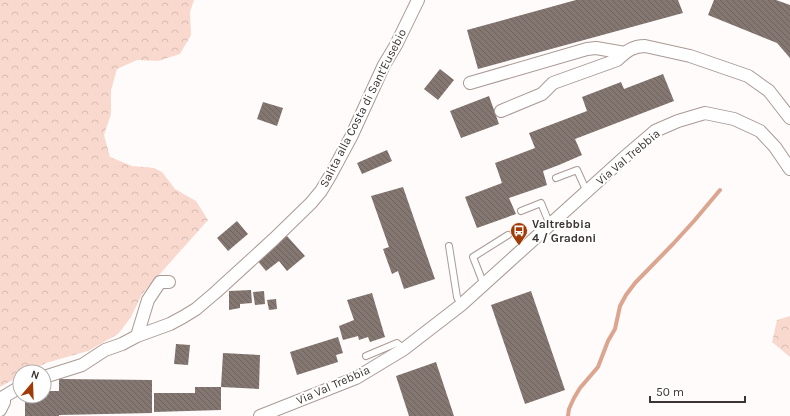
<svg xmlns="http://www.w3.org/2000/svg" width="790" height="416" viewBox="0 0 790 416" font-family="Karla,sans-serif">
  <defs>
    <pattern id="forest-crowns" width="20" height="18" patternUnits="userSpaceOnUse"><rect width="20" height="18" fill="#f9d9ce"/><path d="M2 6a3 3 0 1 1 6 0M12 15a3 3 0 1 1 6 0" fill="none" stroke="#d6bbb1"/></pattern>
    <pattern id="building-back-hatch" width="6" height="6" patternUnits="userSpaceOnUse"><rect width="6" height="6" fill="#847671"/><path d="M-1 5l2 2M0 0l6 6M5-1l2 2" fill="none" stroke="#6d625d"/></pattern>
  </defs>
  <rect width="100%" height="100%" fill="#fefbfa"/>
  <path fill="url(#forest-crowns)" d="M0,0H194L190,12L191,35L180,54L158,61L137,60L117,69L111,90V114L104,135L110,157L132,166L154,168L162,172L175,189L196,201L208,220L142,294L131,317L118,334L88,351L46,363L28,372H20V376L0,387Z
    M790,316V357L772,342L777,320Z"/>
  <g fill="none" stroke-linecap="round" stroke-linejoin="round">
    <path stroke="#dba590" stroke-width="4" d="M568,416L569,409L574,398L580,388L598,367L608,341L615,329L620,306L626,295L635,283L673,244L694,221L720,190"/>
  </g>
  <path fill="url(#building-back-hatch)" d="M576,0H678L683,13L478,69L467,30Z
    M714,0H776L790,5V58L777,43L708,15Z
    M440,69L454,80L438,100L424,89Z
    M663,74L674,101L575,139L582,155L559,165L543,171L547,185L509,198L516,214L477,228L465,197L502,183L495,163L535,148L529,133L587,111L582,97L621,82L624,89Z
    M489,96L499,124L461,138L450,111Z
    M263,102L283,108L277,126L257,119Z
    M387,150L392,161L362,174L357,163Z
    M403,187L435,279L404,289L398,271L392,274L383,249L389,247L371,196Z
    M237,221L248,234L228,251L217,238Z
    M287,236L305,256L287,271L279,261L266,271L256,259Z
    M251,290L252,303L240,304V308L229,310V291Z
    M264,291L265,304L255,305L253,292Z
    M531,291L565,390L525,404L491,305Z
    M372,293L385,337L370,342L368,337L359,340L358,336L343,340L339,326L354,320L347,300Z
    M276,299L277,309L269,310L267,300Z
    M338,337L343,353L336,355L338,362L297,375L290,352Z
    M176,344L190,345L188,365L174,364Z
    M223,353L260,355L259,389L221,387Z
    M436,362L454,416H409L396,376Z
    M59,379L152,380V413L59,415V416H25V396H44V391H59Z
    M195,387H221V410L154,412V393H195Z"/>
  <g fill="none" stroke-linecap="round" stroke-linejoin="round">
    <defs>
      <path id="service" d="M556,178L577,170L587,192
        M521,211L541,203L550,225
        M449,246L457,297L461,305
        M484,285L473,257L508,235
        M366,356L397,343L404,349"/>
      <path id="minor" d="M470,83L587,49L596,48L625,53
        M501,111L542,94L553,83L617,60C626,52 632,46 645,46L690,56L748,76L769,91L790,118
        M137,336L148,300L160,282H169
        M44,377L82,365L105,350L122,344L137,336L170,324L183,317L196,309L216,292L274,239L311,203L321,191L330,176L351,137L384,65L396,45L418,0
        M0,399L20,387
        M0,410L4,402V397
        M260,416L356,378L404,349L461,305L627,155L655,131L678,121L705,113L734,119L760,131L775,147L790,169"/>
    </defs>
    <use href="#service" stroke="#a99a94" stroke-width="8"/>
    <use href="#minor" stroke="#a99a94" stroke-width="14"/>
    <use href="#service" stroke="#fff" stroke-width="6"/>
    <use href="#minor" stroke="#fff" stroke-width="12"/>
  </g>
  <defs>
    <symbol id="bus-pin" viewBox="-11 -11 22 30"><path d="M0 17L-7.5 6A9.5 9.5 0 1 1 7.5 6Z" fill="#9f3b07" stroke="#fff"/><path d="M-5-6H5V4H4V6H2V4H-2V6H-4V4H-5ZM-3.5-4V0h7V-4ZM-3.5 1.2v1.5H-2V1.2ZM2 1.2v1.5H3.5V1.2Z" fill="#fff"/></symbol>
  </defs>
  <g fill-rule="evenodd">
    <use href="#bus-pin" x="509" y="221" width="20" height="27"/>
  </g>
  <g text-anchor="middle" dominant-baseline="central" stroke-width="4" stroke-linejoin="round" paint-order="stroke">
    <g font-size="12" fill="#3b3432" stroke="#fff">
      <text transform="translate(363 108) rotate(-63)">Salita alla Costa di Sant'Eusebio</text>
      <text transform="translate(628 157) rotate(-40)">Via Val Trebbia</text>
      <text transform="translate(333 385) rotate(-24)">Via Val Trebbia</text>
    </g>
    <g font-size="12" font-weight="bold" fill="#3b3432" stroke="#fff" text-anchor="start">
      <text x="532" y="224">Valtrebbia<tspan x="532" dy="14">4 / Gradoni</tspan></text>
    </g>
  </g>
  <g transform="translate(32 384) rotate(19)"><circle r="19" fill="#ffffff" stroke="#b1aead"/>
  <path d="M0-3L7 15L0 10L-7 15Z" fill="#9f3b07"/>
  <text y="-6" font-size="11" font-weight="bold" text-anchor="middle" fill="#3b3432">N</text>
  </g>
  <path d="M650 396v6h95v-6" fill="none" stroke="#3b3432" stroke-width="2"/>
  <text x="656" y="396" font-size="12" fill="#3b3432" stroke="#ffffff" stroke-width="3" paint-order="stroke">50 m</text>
</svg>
